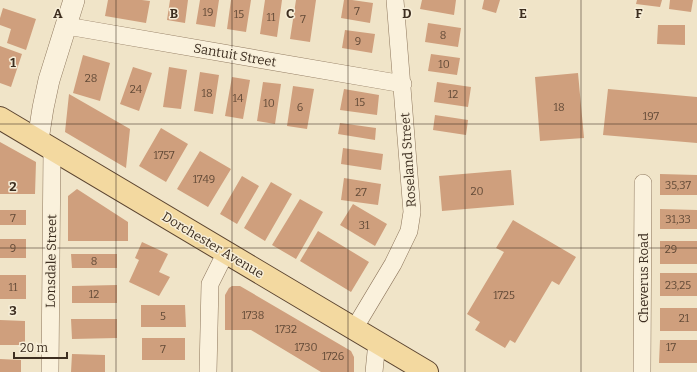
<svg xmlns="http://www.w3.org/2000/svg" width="697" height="372" viewBox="0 0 697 372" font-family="Bitter,serif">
  <rect width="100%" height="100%" fill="#f0e4c8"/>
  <path fill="#cf9f7d" d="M108,0H142L150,1L146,23L105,16Z
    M170,0H188L185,23L167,20Z
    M200,0H219L215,27L196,24Z
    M231,0H251L246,32L227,29Z
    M265,0H282L277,37L260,34Z
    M296,0H316L310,42L290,39Z
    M344,0H352L373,3L370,23L341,18Z
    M422,0H456L454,15L420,9Z
    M484,0H500L496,13L482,9Z
    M637,0H662L660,7L636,4Z
    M670,0H693L691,12L669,9Z
    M3,8L36,19L26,50L7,43L11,29L0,25V18Z
    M428,23L461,28L458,47L425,42Z
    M658,25H685V45L657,44Z
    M345,30L375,34L372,53L342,48Z
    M0,46L22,54L11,87L0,83Z
    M431,54L460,58L457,75L428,71Z
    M83,55L110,63L100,101L73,93Z
    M133,67L152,73L139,111L120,104Z
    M169,67L187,70L181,109L163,107Z
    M200,72L219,75L213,114L194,111Z
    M578,73L584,138L540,141L535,77Z
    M232,77L250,80L243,119L225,116Z
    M263,82L281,84L275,124L257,121Z
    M437,82L471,87L468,107L434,102Z
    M293,86L314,89L307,129L287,126Z
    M344,89L379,95L377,115L340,110Z
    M608,89L697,97V143L603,135Z
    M69,94L130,129L126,168L65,132Z
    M435,115L468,120L466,135L433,130Z
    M340,123L376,128L375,140L338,134Z
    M161,128L188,144L166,182L139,166Z
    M0,142L36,162L35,194H0Z
    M343,148L383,154L381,170L341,164Z
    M200,151L231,169L208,207L177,189Z
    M511,170L514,205L442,211L439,176Z
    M660,174L697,175V195H660Z
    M242,176L259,186L237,224L220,214Z
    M344,178L381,184L378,205L341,200Z
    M271,182L292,194L265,241L244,228Z
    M77,189L128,222V241H68V196Z
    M300,199L323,212L296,259L272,245Z
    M353,204L387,224L375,246L340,225Z
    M660,209L697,210V229H660Z
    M0,210H26V225H0Z
    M513,220L576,257L559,285L552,281L515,343L510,340L505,348L475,330L480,322L467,314L504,252L496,248Z
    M318,231L369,262L351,292L300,261Z
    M0,239H26V258H0Z
    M660,241H697V264H660Z
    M142,242L168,254L159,272L170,277L159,296L129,282L139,260L135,258Z
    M71,254H117V268H72Z
    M660,273H697V296H660Z
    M0,275H26V299H0Z
    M117,285V303H72V286Z
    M232,286H240L351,351L354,357V372H321L251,330H225V295L229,288Z
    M141,305H185L186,327H141Z
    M660,308H697V331H660Z
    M71,319H117V338L72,339Z
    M0,320L25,321V345H0Z
    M142,338H185V360H142Z
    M660,340H697V363H659Z
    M72,354L105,355V372H71Z
    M0,359L21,360V372H0Z"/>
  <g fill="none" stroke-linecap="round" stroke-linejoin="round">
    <defs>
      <path id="minor" d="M67,26L403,84
        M354,329L393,264L409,231L412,212L395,0
        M50,372L52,149
        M208,372L210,284L226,252
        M374,372L377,342
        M642,372L643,183"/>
      <path id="tertiary" d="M38,140L43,108L49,80L74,0"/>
      <path id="primary" d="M0,118L427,372"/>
    </defs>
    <use href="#minor" stroke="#8d765c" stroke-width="18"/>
    <use href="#tertiary" stroke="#8d765c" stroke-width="22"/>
    <use href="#primary" stroke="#5b4430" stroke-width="24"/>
    <use href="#minor" stroke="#faf1dc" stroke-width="17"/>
    <use href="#tertiary" stroke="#faf1dc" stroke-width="21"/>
    <use href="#primary" stroke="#f3d9a0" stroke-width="22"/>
  </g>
  <path fill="none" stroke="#3d2e20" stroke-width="1" stroke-opacity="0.55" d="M116,0V372M232,0V372M348,0V372M465,0V372M581,0V372M0,124H697M0,248H697"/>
  <g text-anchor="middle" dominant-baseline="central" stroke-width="3" stroke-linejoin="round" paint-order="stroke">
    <g font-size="11" fill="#624a37">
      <text x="357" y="11">7</text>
      <text x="208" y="12">19</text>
      <text x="239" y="14">15</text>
      <text x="271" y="17">11</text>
      <text x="303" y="19">7</text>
      <text x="443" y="35">8</text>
      <text x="358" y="41">9</text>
      <text x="444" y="64">10</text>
      <text x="91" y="78">28</text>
      <text x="136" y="89">24</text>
      <text x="207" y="93">18</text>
      <text x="453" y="94">12</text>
      <text x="238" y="98">14</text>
      <text x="360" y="102">15</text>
      <text x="269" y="103">10</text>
      <text x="300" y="107">6</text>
      <text x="559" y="107">18</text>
      <text x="651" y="116">197</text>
      <text x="164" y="155">1757</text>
      <text x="204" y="179">1749</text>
      <text x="678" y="185">35,37</text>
      <text x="477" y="191">20</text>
      <text x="361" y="192">27</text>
      <text x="13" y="218">7</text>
      <text x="678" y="219">31,33</text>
      <text x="364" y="225">31</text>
      <text x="13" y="248">9</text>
      <text x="671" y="249">29</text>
      <text x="94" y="261">8</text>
      <text x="678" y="285">23,25</text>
      <text x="13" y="287">11</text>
      <text x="94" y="294">12</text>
      <text x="504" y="295">1725</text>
      <text x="253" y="315">1738</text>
      <text x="163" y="316">5</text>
      <text x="684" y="318">21</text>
      <text x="286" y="329">1732</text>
      <text x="306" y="347">1730</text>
      <text x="671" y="347">17</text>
      <text x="163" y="349">7</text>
      <text x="333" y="356">1726</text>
    </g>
    <g font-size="13" fill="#3d2e20" stroke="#f7eed8">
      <text transform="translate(235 55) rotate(10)">Santuit Street</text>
      <text transform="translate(408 160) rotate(-94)">Roseland Street</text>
      <text transform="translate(213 245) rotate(31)">Dorchester Avenue</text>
      <text transform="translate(51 261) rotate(-89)">Lonsdale Street</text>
      <text transform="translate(643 278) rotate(-90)">Cheverus Road</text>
    </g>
  </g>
  <g font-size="13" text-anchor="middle" font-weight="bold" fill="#3d2e20" stroke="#f7eed8" stroke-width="3" stroke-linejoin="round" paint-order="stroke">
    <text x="58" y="18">A</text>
    <text x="174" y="18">B</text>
    <text x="290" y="18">C</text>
    <text x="407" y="18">D</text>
    <text x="523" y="18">E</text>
    <text x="639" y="18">F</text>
    <text x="13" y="67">1</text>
    <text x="13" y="191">2</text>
    <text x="13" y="315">3</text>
  </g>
  <path d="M14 352v6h53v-6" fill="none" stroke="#3d2e20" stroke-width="2"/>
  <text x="20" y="352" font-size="12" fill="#3d2e20" stroke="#f7eed8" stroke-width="3" paint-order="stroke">20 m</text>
</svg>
